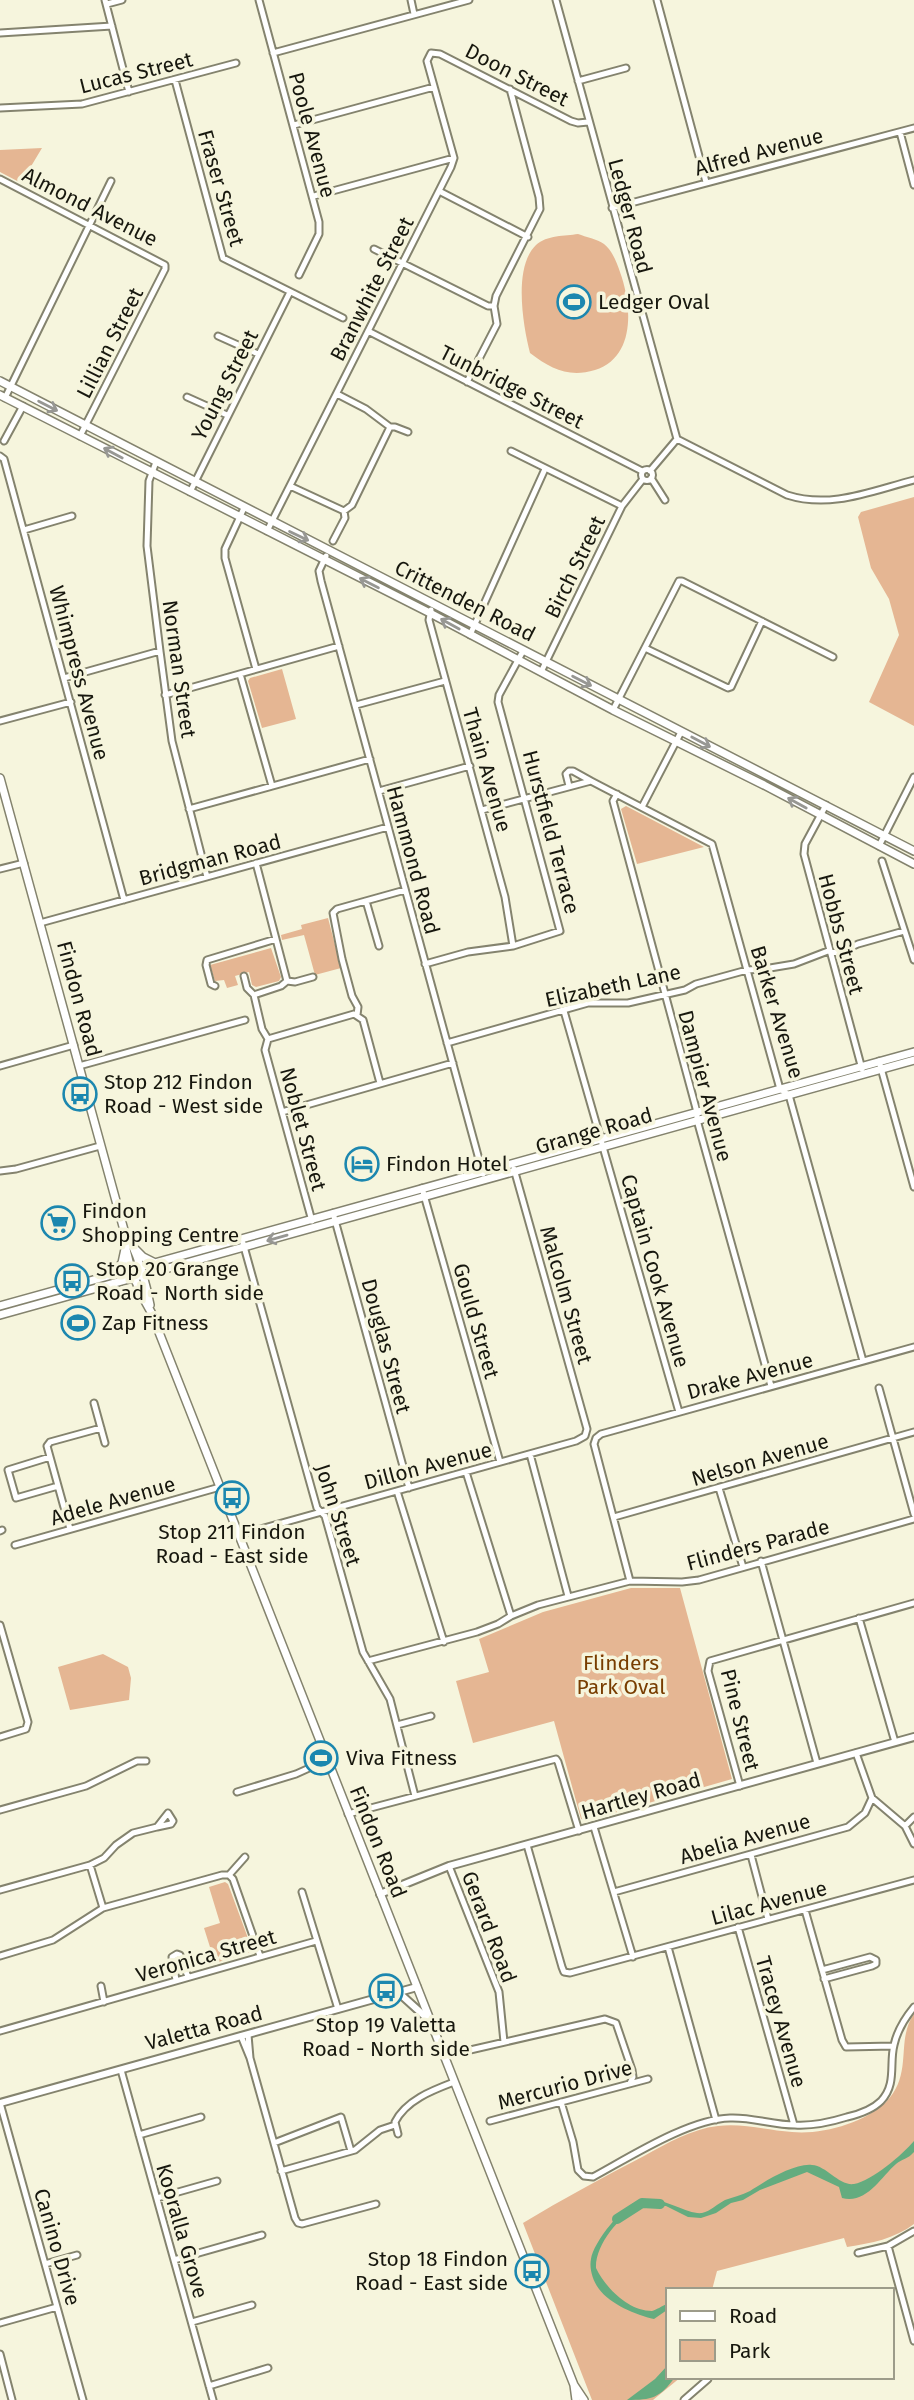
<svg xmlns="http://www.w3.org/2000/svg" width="914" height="2400" viewBox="0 0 914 2400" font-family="'Fira Sans',sans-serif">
  <rect width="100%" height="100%" fill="#f6f5dd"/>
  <path fill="#e5b693" d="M42,148L21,183L0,172V150Z
    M578,234C586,237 597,239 604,244C612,250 617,263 620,272C632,305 636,357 595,370C569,378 551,369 530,353C523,326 513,267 536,245C547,235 565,236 578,234Z
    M914,497V726L869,702L899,635L889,599L871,568L858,517L861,512Z
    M282,669L296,719L262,728L248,681L250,678Z
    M626,806L704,847L637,864L621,809Z
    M328,918L341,968L315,975L304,935L282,940L281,935L302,929L301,925Z
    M271,948L281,977L279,981L256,987L252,985L249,972L235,976L238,985L227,988L224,980L215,981L210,965Z
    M631,1588H680L732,1779L586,1821L581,1819L554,1721L473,1743L456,1681L489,1672L479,1639L543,1612Z
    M103,1654L128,1667L131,1678L129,1700L70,1710L58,1667Z
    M225,1882L228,1884L252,1949L251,1952L215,1963L204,1928L220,1923L209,1887Z
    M914,2014V2224C894,2239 872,2243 847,2247L844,2238L717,2271L712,2290H667V2377H681L653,2400H592L523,2223C563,2199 603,2177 644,2156C668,2143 691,2129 718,2126C742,2123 767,2130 792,2132C822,2135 864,2123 886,2102C914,2073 895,2041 914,2014Z"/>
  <path fill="#64ac7f" d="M914,2141V2152C908,2159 902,2159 896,2164C880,2178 867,2204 842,2198L839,2187L807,2172L760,2190L743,2200L731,2203L716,2213L701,2218L688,2217L666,2206L638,2205C620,2217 595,2244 596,2268C605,2287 628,2311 652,2311C656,2310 662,2306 667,2304V2310L654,2319C636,2315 610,2304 599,2289C593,2281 589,2269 591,2259C593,2243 624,2203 641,2200C662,2195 687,2215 702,2213C711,2211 717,2204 725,2200C733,2197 742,2195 750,2191C764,2182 794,2163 812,2165C827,2166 839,2186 854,2184C872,2181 903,2154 914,2141Z
    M667,2366V2377H675C660,2398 652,2400 627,2400L655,2379Z"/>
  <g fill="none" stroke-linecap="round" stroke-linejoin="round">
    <path stroke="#64ac7f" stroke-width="10" d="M617,2219L642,2203L660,2204"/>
    <defs>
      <path id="minor" d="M105,0L129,92
        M259,0L319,222V234L299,275
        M411,0L414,14
        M556,0L677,439
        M657,0L706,182
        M107,4L122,0
        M0,33L112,26
        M273,53L469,0
        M175,80L223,258L343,318
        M578,81L626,68
        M0,108L82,104L236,63
        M294,125L434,87
        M900,132L914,185
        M0,179L165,265V269L80,436
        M439,191L528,237
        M314,196L454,158
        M612,208L914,128
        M374,249L488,306H494
        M368,331L642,471
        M218,336L258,354
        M467,382L497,324L494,306L496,296L540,209L539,197L510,89
        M187,397L227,415
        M5,398L111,181
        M390,427H395L408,432
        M677,439L787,495C831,509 871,491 914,480
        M4,441L23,406
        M511,451L622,506
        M0,456L4,459L124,900
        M156,462L149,481L147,546L160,651L172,741L207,877
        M641.5 475a5.5 5.5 0 1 1 11 0a5.5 5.5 0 1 1-11 0Z
        M650,471L677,439
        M651,478L665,500
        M290,486L344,511L352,505L390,427L366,409L337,394
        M190,492L290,292
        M244,508L225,549V558L256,669
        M24,530L72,516
        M267,531L451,167L454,158L427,61L431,53L440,54L571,121L578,123L588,122
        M333,541L345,518L344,511
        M326,556L319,571L321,581L483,1174
        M431,610L429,620L505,897L513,946
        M470,635L545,469
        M645,648L728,688L731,687L762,621
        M541,672L622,506L643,479
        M240,674L272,786
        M64,678L160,651
        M165,695L339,646
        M356,705L445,681
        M613,710L679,581H682L833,657
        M0,721L71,702
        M569,786L566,774L569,771H573L591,781
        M379,791L470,766
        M617,794L613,801L697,1112V1120L771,1386
        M826,805L805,844L804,854L862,1069
        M642,807L681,732
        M189,809L370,759
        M482,810L591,781L712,844L780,1089L789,1095L863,1361
        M879,846L914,777
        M882,861L914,960
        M256,863L287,981L281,986L254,995L262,1029L268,1039
        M0,869L24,863
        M366,901L379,946
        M40,923L388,827
        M425,964L468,952L513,946L560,931L498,702L499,695L523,651
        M244,976L247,988L254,995
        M287,981L295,982L313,977
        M215,986L211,984L206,965L207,960L276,939
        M564,1011L679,1412
        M357,1015L358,1007L352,996L342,959L333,913L337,909L405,890
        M268,1039L265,1050L312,1221
        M268,1039L354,1014L363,1020L380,1083
        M447,1043L588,1003H628L685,990L696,984L747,970L764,969L794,964L828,951L838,953L858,944L904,931
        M879,1061L914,1187
        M0,1066L74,1045
        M79,1066L245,1020
        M282,1112L453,1063
        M0,1171L16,1169L100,1146
        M422,1188L500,1462
        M333,1213L409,1488
        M243,1243L317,1508L325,1516L363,1652L390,1699L415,1796
        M879,1388L914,1514
        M94,1403L105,1443
        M530,1454L568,1596
        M50,1457L8,1470L16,1498L58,1486
        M466,1472L511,1616
        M719,1488L743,1567
        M397,1491L444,1642
        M614,1517L914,1432
        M70,1529L47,1446L50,1442L101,1428
        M0,1531L2,1530
        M239,1535L576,1441L585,1436L587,1429L514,1169
        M15,1545L220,1487
        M761,1561L817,1763
        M630,1581L594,1444L596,1438L601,1434L914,1347
        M859,1618L895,1742
        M0,1625L28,1722L26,1729L0,1737
        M368,1661L477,1632L498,1624L511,1616L538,1605L630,1581L682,1582L699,1580L914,1519
        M397,1725L431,1716
        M856,1753L872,1798L905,1826L914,1844
        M740,1786L708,1671L710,1661L914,1603
        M237,1792L296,1774L327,1760
        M0,1810L86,1786L137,1761H146
        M168,1813L173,1821L171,1824L157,1827Z
        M348,1814L556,1759L558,1762L579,1831
        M905,1826L914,1817
        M594,1827L633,1957
        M527,1845L562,1967L564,1972L570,1973L914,1880
        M751,1855L768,1919
        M90,1865L103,1908
        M449,1866L499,1992L504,2042
        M229,1875L233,1879L260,1956
        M0,1890L90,1865L104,1858L116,1845L133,1833L157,1827
        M302,1892L338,2009
        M614,1892L848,1827L865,1813L872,1798
        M805,1910L842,2040L846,2047L893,2046
        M738,1927L794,2125
        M668,1947L716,2120
        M0,1956L53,1940L103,1908L222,1875H229L245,1857
        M822,1970L870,1957L876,1960V1964L872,1966L824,1979
        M176,1980L172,1957L177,1954L180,1955L188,1977
        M101,1986L104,2002
        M0,2031L316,1941
        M248,2035L250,2058
        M241,2036L250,2058L295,2218L298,2223L302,2224L376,2204
        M444,2056L605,2019L616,2023L632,2070L633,2077L630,2083
        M121,2070L213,2400
        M561,2102L573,2142L578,2170L584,2176L593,2177C630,2157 689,2119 730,2118C752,2117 773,2125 795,2125C812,2126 831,2122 847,2117C860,2114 872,2110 881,2101C897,2084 889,2064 894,2045C897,2031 905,2018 914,2007
        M0,2103L83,2400
        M490,2121L648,2079
        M398,2134L395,2122C406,2100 433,2090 454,2082
        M139,2135L201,2117
        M274,2143L341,2117L351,2151
        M281,2171L355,2150L380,2130L395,2125
        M157,2198L217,2181
        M888,2246L914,2341
        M858,2253L888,2246L914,2231
        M174,2260L262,2235
        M45,2264L77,2255
        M192,2322L252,2305
        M0,2323L57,2307
        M0,2354L12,2400
        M209,2386L268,2368
        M684,2400L708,2379"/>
      <path id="tertiary" d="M380,1894L449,1866L914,1737
        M398,1992L430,2021
        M0,2103L417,1987"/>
      <path id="secondary" d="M0,381L914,851
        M0,395L430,613L613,710L764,785L914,864
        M0,778L124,1230C125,1258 137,1288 151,1312L574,2385L584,2400
        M124,1231C137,1248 146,1284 150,1305
        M134,1248L143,1257L155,1263
        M112,1275L122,1263L125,1249
        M0,1306L914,1052
        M0,1315L914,1060
        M574,2385L576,2400"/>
    </defs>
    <use href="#minor" stroke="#84836e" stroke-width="9"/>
    <use href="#tertiary" stroke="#84836e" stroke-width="10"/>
    <use href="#secondary" stroke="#84836e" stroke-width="10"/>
    <use href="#minor" stroke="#fff" stroke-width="5"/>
    <use href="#tertiary" stroke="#fff" stroke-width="6"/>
    <use href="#secondary" stroke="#fff" stroke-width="7"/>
  </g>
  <defs><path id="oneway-shaft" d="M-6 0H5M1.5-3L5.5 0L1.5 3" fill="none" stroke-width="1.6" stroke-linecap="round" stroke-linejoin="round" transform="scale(1.75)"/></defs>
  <g stroke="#979793">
    <use href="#oneway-shaft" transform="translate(48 406) rotate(27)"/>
    <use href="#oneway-shaft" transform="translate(113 453) rotate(-152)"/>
    <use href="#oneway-shaft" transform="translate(299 536) rotate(26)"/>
    <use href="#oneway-shaft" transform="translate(369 583) rotate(-153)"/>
    <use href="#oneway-shaft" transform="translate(450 624) rotate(-151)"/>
    <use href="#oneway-shaft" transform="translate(582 681) rotate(27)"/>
    <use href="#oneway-shaft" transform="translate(701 742) rotate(28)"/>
    <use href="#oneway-shaft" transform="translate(797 803) rotate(-151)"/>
    <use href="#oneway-shaft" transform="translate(277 1238) rotate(164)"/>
  </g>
  <defs>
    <symbol id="stadium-ring" viewBox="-11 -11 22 22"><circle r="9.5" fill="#f6f5dd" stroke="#1c87af" stroke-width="1.5"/><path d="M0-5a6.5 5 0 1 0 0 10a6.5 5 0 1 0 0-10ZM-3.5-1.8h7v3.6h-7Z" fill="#1c87af"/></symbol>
    <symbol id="bus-ring" viewBox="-11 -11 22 22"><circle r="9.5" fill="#f6f5dd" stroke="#1c87af" stroke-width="1.5"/><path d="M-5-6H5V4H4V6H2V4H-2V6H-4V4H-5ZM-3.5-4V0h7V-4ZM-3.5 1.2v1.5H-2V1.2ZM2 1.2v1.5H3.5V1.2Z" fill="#1c87af"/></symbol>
    <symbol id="hotel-ring" viewBox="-11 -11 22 22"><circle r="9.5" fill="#f6f5dd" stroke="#1c87af" stroke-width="1.5"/><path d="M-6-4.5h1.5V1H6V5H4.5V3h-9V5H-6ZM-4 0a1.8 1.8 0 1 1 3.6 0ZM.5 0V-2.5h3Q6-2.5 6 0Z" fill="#1c87af"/></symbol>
    <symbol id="supermarket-ring" viewBox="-11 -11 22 22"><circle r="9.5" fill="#f6f5dd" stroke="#1c87af" stroke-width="1.5"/><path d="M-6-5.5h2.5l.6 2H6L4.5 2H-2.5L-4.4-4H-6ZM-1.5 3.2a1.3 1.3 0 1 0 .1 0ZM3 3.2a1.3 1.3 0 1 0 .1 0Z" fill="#1c87af"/></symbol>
  </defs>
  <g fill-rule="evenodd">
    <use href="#stadium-ring" x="555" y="283" width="38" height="38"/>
    <use href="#bus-ring" x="61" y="1075" width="38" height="38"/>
    <use href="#hotel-ring" x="343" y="1145" width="38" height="38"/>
    <use href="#supermarket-ring" x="39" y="1204" width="38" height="38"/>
    <use href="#bus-ring" x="53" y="1262" width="38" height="38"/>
    <use href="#stadium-ring" x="59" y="1304" width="38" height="38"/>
    <use href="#bus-ring" x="213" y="1479" width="38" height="38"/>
    <use href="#stadium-ring" x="302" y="1739" width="38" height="38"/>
    <use href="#bus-ring" x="367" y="1972" width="38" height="38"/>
    <use href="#bus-ring" x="513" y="2252" width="38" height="38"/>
  </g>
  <g text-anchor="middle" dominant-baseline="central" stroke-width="7" stroke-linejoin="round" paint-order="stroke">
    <g font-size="21" fill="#17170e" stroke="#f6f5dd">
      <text transform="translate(136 73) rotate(-14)">Lucas Street</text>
      <text transform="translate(517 75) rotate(27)">Doon Street</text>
      <text transform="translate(312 135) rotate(75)">Poole Avenue</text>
      <text transform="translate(759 152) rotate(-15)">Alfred Avenue</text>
      <text transform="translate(221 188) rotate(74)">Fraser Street</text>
      <text transform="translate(90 207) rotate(27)">Almond Avenue</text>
      <text transform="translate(630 216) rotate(75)">Ledger Road</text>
      <text transform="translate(372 289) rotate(-63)">Branwhite Street</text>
      <text transform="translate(110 343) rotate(-63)">Lillian Street</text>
      <text transform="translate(225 385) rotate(-63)">Young Street</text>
      <text transform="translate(512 387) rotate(27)">Tunbridge Street</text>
      <text transform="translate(575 567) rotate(-64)">Birch Street</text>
      <text transform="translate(465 601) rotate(27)">Crittenden Road</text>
      <text transform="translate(179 669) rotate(82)">Norman Street</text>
      <text transform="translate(79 673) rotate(75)">Whimpress Avenue</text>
      <text transform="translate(487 770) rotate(74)">Thain Avenue</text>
      <text transform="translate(551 832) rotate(75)">Hurstfield Terrace</text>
      <text transform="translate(210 860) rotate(-15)">Bridgman Road</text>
      <text transform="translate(413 860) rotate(75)">Hammond Road</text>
      <text transform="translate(841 934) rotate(75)">Hobbs Street</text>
      <text transform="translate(613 986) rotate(-12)">Elizabeth Lane</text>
      <text transform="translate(79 999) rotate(75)">Findon Road</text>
      <text transform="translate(777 1012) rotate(73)">Barker Avenue</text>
      <text transform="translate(705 1086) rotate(75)">Dampier Avenue</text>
      <text transform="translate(303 1129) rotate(75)">Noblet Street</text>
      <text transform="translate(594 1131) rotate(-16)">Grange Road</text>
      <text transform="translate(655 1271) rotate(74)">Captain Cook Avenue</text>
      <text transform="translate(566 1295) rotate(74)">Malcolm Street</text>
      <text transform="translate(476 1321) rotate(74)">Gould Street</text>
      <text transform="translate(386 1346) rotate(75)">Douglas Street</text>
      <text transform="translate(750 1376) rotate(-15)">Drake Avenue</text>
      <text transform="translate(760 1460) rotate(-16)">Nelson Avenue</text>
      <text transform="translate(428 1466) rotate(-15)">Dillon Avenue</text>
      <text transform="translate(113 1501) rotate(-16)">Adele Avenue</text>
      <text transform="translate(338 1515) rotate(72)">John Street</text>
      <text transform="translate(758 1545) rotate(-15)">Flinders Parade</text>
      <text transform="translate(740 1720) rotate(76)">Pine Street</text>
      <text transform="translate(641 1796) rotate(-16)">Hartley Road</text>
      <text transform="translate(745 1839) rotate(-16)">Abelia Avenue</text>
      <text transform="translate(378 1842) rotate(68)">Findon Road</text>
      <text transform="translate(769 1903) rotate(-15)">Lilac Avenue</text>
      <text transform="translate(489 1927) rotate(69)">Gerard Road</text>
      <text transform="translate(206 1956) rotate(-16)">Veronica Street</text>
      <text transform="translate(781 2022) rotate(74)">Tracey Avenue</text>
      <text transform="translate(204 2028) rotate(-15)">Valetta Road</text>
      <text transform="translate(565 2085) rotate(-15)">Mercurio Drive</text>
      <text transform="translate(182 2231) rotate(74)">Kooralla Grove</text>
      <text transform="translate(57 2247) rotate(74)">Canino Drive</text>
    </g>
    <g font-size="21" fill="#17170e" stroke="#f6f5dd" text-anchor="start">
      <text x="598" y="302">Ledger Oval</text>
      <text x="104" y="1082">Stop 212 Findon<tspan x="104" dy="24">Road - West side</tspan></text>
      <text x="386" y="1164">Findon Hotel</text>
      <text x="82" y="1211">Findon<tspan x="82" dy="24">Shopping Centre</tspan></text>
      <text x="96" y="1269">Stop 20 Grange<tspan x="96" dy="24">Road - North side</tspan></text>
      <text x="102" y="1323">Zap Fitness</text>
      <text x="232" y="1532" text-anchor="middle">Stop 211 Findon<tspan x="232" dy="24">Road - East side</tspan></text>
      <text x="346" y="1758">Viva Fitness</text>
      <text x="386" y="2025" text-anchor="middle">Stop 19 Valetta<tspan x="386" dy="24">Road - North side</tspan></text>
      <text x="508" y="2259" text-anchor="end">Stop 18 Findon<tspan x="508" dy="24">Road - East side</tspan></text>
    </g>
    <g font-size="21" fill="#783d00" stroke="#f6f5dd">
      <text x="621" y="1663">Flinders<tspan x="621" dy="24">Park Oval</tspan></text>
    </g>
  </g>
  <rect x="666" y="2288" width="228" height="91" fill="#f6f5dd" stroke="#9d9c8a" stroke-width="2"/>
  <rect x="680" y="2311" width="35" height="10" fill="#ffffff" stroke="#9d9c8a" stroke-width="2"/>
  <text x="729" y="2323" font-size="21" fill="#17170e">Road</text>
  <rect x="680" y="2340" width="35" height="21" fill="#e5b693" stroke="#9d9c8a" stroke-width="2"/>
  <text x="729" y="2358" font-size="21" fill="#17170e">Park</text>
</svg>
